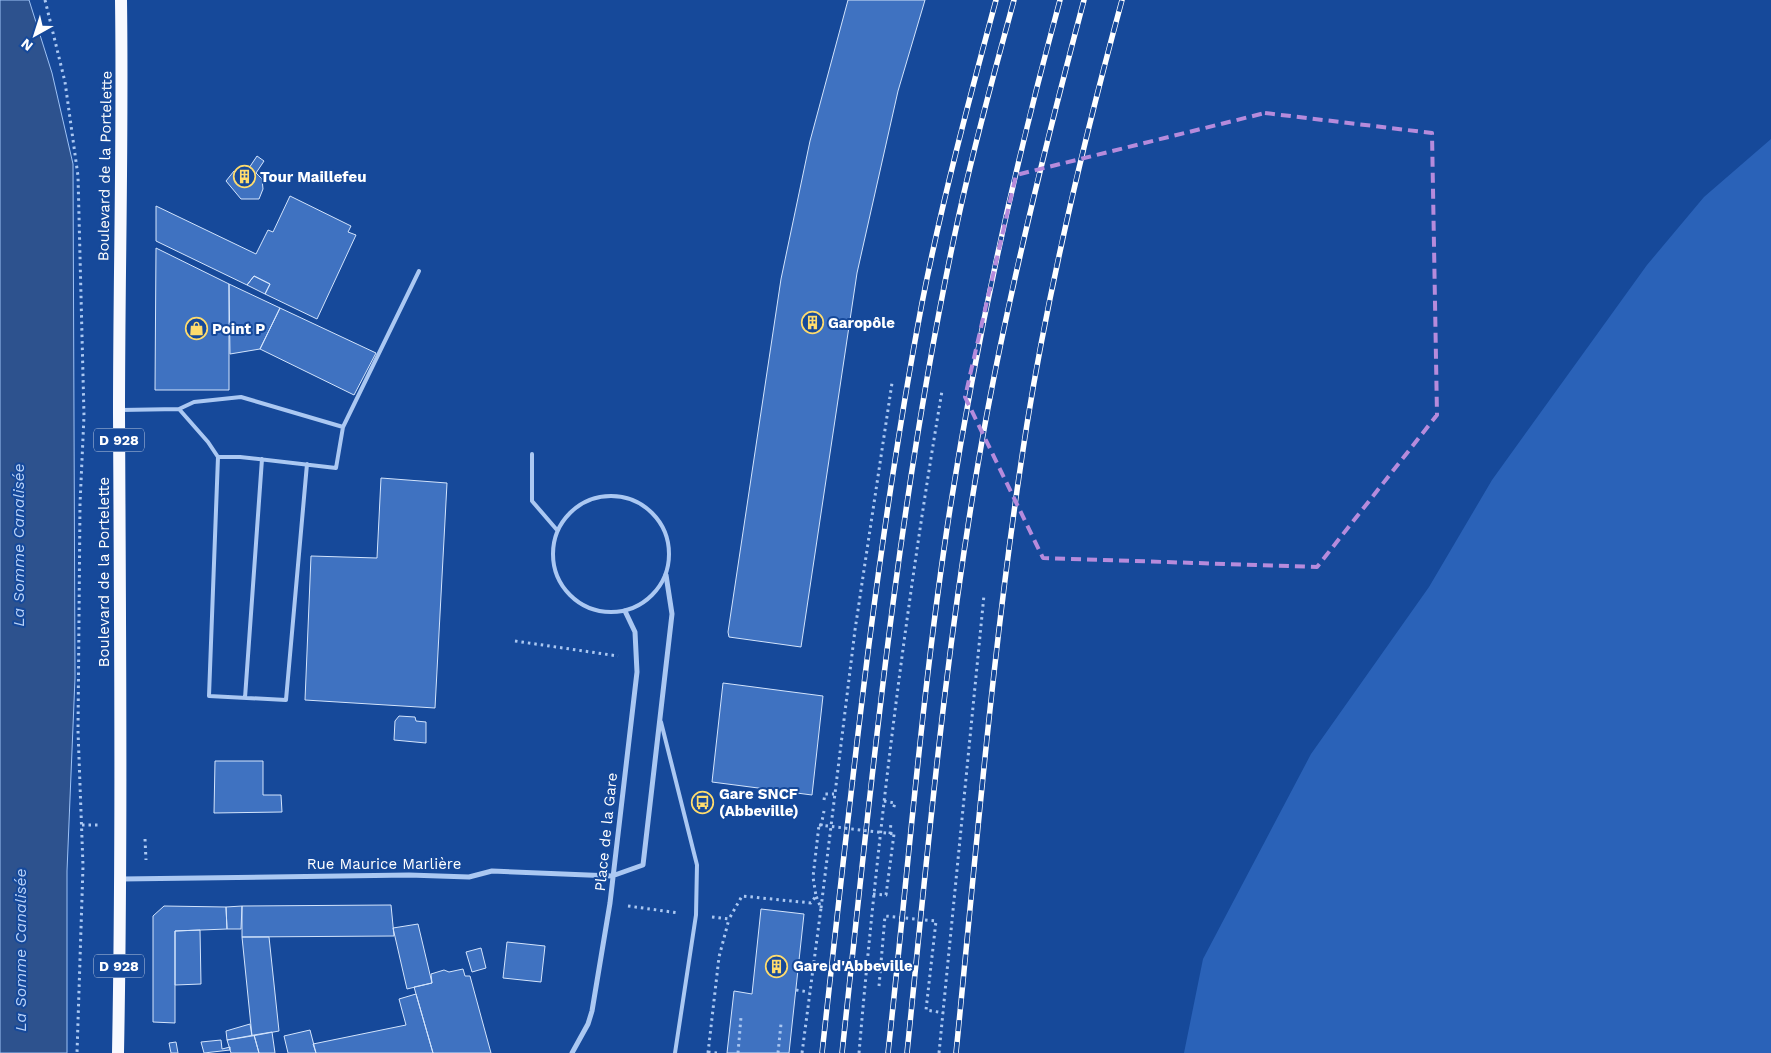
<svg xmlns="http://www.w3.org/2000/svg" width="1771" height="1053" viewBox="0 0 1771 1053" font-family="'Work Sans',sans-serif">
  <rect width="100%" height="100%" fill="#16499a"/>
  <path fill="#2a62b8" d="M1771,139V1053H1184L1203,959L1311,754L1429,587L1492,480L1647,265L1704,197Z"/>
  <path fill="#2d528e" stroke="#9ec2f5" d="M0,0H29L52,73L73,164L75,678L67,871V1053H0Z"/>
  <path fill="#3f72c1" stroke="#d3e4fc" d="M848,0H925L898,91L857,273L801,647L729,637L728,632L781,279L810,141Z
    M257,156L264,161L256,173L262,179L263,189L259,199H241L226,181L234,171L239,175L247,171Z
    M290,196L351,226L348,232L356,235L317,319L265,294L270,284L254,276L247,285L156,241V206L256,254L268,230L273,232Z
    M156,248L229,284V390H155Z
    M254,276L270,284L265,294L247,285Z
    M229,284L280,308L260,349L230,354Z
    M280,308L376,353L354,395L260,349Z
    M381,478L447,483L435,708L305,700L311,556L377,558Z
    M723,683L823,696L812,795L712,782Z
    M399,716L415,717L416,721L426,722V743L394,740L395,721Z
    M215,761H263V795H281L282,812L214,813Z
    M391,905L394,936L242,937V906Z
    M164,906L226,907L227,929L175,931V1023L153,1022V916Z
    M242,906L241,929H227L226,907Z
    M761,909L804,914L789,1053H727L734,991L752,994Z
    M418,924L432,983L407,989L393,928Z
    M200,930L201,984L175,985V931Z
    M242,937H269L279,1031L252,1036Z
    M507,942L545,946L541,982L503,978Z
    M481,948L486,968L472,972L466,952Z
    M463,969L465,976H470L491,1053H433L414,987L432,983L431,974L444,970L449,972Z
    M416,994L433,1053H316L313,1044L406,1025L399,999Z
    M250,1024L252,1036L227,1040L226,1031Z
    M310,1030L316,1053H288L284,1036Z
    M272,1032L275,1053H259L254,1035Z
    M254,1035L259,1053H231L227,1040Z
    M221,1040L222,1049L230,1047V1050L204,1053L201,1042Z
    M176,1042L178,1053H171L169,1043Z"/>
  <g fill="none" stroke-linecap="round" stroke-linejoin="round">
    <path stroke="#abc8f2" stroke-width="3" stroke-dasharray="2.5 4" stroke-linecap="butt" d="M45,0L65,82L78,176L84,416L80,504L78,731L83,866L77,1053
      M515,641L618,656
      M824,800L825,794H834
      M884,801L895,803L893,810
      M82,825H100
      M821,826L824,811
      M890,834L891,822
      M145,839L146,860
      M873,894L886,895L894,834
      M628,906L679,913
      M821,908L855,630L892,383
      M712,917L729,919L742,896L811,903L816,896L813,877L819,825
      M879,986L885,916L936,921L926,1010L944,1013
      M796,990L809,992
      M708,1052L717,1053
      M708,1053L719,957L729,919
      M738,1053L741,1017
      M778,1053L781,1024
      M802,1053L821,908L816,896
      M859,1053C878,831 905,610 942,391
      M939,1053L984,595"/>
    <path stroke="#abc8f2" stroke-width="4" d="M121,410L179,409L194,402L241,397L343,427L336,468L240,457H218L208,442L179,409
      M343,427L419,271
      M532,454V501L557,530
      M218,457L209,696L286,700L307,464
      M553 554a58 58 0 1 1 116 0a58 58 0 1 1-116 0Z
      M245,698L262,459
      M661,722L697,865L696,915L675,1053"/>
    <path stroke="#abc8f2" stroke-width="5" d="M122,879L409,875L469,877L492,871L612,876L643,865L672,614L666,575
      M572,1053L588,1024L592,1011L610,903L637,672L635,632L625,611"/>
    <path stroke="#f7f9ff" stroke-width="12" d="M118,1053C122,840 120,626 119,413C119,275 123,138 121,0"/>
    <defs>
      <path id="rail" d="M822,1053C850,802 875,551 922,303C942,201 969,100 996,0
        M842,1053C872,776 898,497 957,224C973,148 994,74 1014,0
        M888,1053C908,872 922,689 950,509C977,337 1014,168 1060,0
        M907,1053C929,837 948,621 988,408C1014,270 1048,135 1084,0
        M956,1053C977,843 994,632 1027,424C1050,281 1084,140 1122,0"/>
    </defs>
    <use href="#rail" stroke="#fff" stroke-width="5.5"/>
    <use href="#rail" stroke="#16499a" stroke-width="4" stroke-dasharray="11" stroke-linecap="butt"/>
    <path stroke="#abc8f2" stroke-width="3" stroke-dasharray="2.5 4" stroke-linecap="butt" d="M819,825L894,834"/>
  </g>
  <path fill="none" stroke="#b68bdc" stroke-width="4" stroke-dasharray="10 6" stroke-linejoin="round" d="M1265,113L1432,133L1437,415L1317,567L1043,558L965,397L1016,175Z"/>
  <defs>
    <symbol id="building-ring" viewBox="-11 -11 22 22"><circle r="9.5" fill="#16499a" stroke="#ffdc6d" stroke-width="1.5"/><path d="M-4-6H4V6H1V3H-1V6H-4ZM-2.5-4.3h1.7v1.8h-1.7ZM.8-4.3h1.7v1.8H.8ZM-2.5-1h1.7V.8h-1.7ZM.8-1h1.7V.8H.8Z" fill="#ffdc6d"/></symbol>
    <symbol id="shop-ring" viewBox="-11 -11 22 22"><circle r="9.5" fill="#16499a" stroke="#ffdc6d" stroke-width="1.5"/><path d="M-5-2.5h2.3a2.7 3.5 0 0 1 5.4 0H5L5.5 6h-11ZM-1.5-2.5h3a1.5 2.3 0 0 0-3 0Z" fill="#ffdc6d"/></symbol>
    <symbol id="bus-ring" viewBox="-11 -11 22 22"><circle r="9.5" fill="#16499a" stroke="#ffdc6d" stroke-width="1.5"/><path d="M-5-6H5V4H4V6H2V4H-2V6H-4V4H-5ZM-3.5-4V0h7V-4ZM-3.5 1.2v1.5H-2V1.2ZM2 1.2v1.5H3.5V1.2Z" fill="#ffdc6d"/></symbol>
  </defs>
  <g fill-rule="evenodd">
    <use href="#building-ring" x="232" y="164" width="25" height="25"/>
    <use href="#building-ring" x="800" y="310" width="25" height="25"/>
    <use href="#shop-ring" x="184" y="316" width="25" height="25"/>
    <use href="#bus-ring" x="690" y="790" width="25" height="25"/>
    <use href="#building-ring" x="764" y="954" width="25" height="25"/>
  </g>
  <g text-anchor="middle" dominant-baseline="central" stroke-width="4" stroke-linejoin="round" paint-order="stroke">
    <g fill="#16499a" stroke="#b9c8e1" stroke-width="1">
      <rect x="94" y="428.5" width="50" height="23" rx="4"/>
      <rect x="94" y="954.5" width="50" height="23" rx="4"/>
    </g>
    <g font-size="14" font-weight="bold" fill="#fff">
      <text x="119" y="440">D 928</text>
      <text x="119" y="966">D 928</text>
    </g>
    <g font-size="15" fill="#fff" stroke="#16499a">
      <text transform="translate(105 166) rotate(-89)">Boulevard de la Portelette</text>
      <text transform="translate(104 572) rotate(-90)">Boulevard de la Portelette</text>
      <text transform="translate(606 832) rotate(-84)">Place de la Gare</text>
      <text x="384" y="864">Rue Maurice Marlière</text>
    </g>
    <g font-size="15" font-weight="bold" fill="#fff" stroke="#16499a" text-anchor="start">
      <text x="260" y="177">Tour Maillefeu</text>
      <text x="828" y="323">Garopôle</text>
      <text x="212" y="329">Point P</text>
      <text x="719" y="794">Gare SNCF<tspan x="719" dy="17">(Abbeville)</tspan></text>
      <text x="793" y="966">Gare d'Abbeville</text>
    </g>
    <g font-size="16" font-style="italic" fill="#b8d2f9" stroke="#16499a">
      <text transform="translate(18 545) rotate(-90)">La Somme Canalisée</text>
      <text transform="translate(20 950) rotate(-90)">La Somme Canalisée</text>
    </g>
  </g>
  <g transform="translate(35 35) rotate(219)" stroke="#16499a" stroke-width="4" paint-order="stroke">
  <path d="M0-4L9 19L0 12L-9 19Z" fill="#ffffff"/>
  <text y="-8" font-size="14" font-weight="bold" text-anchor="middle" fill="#ffffff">N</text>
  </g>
</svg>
